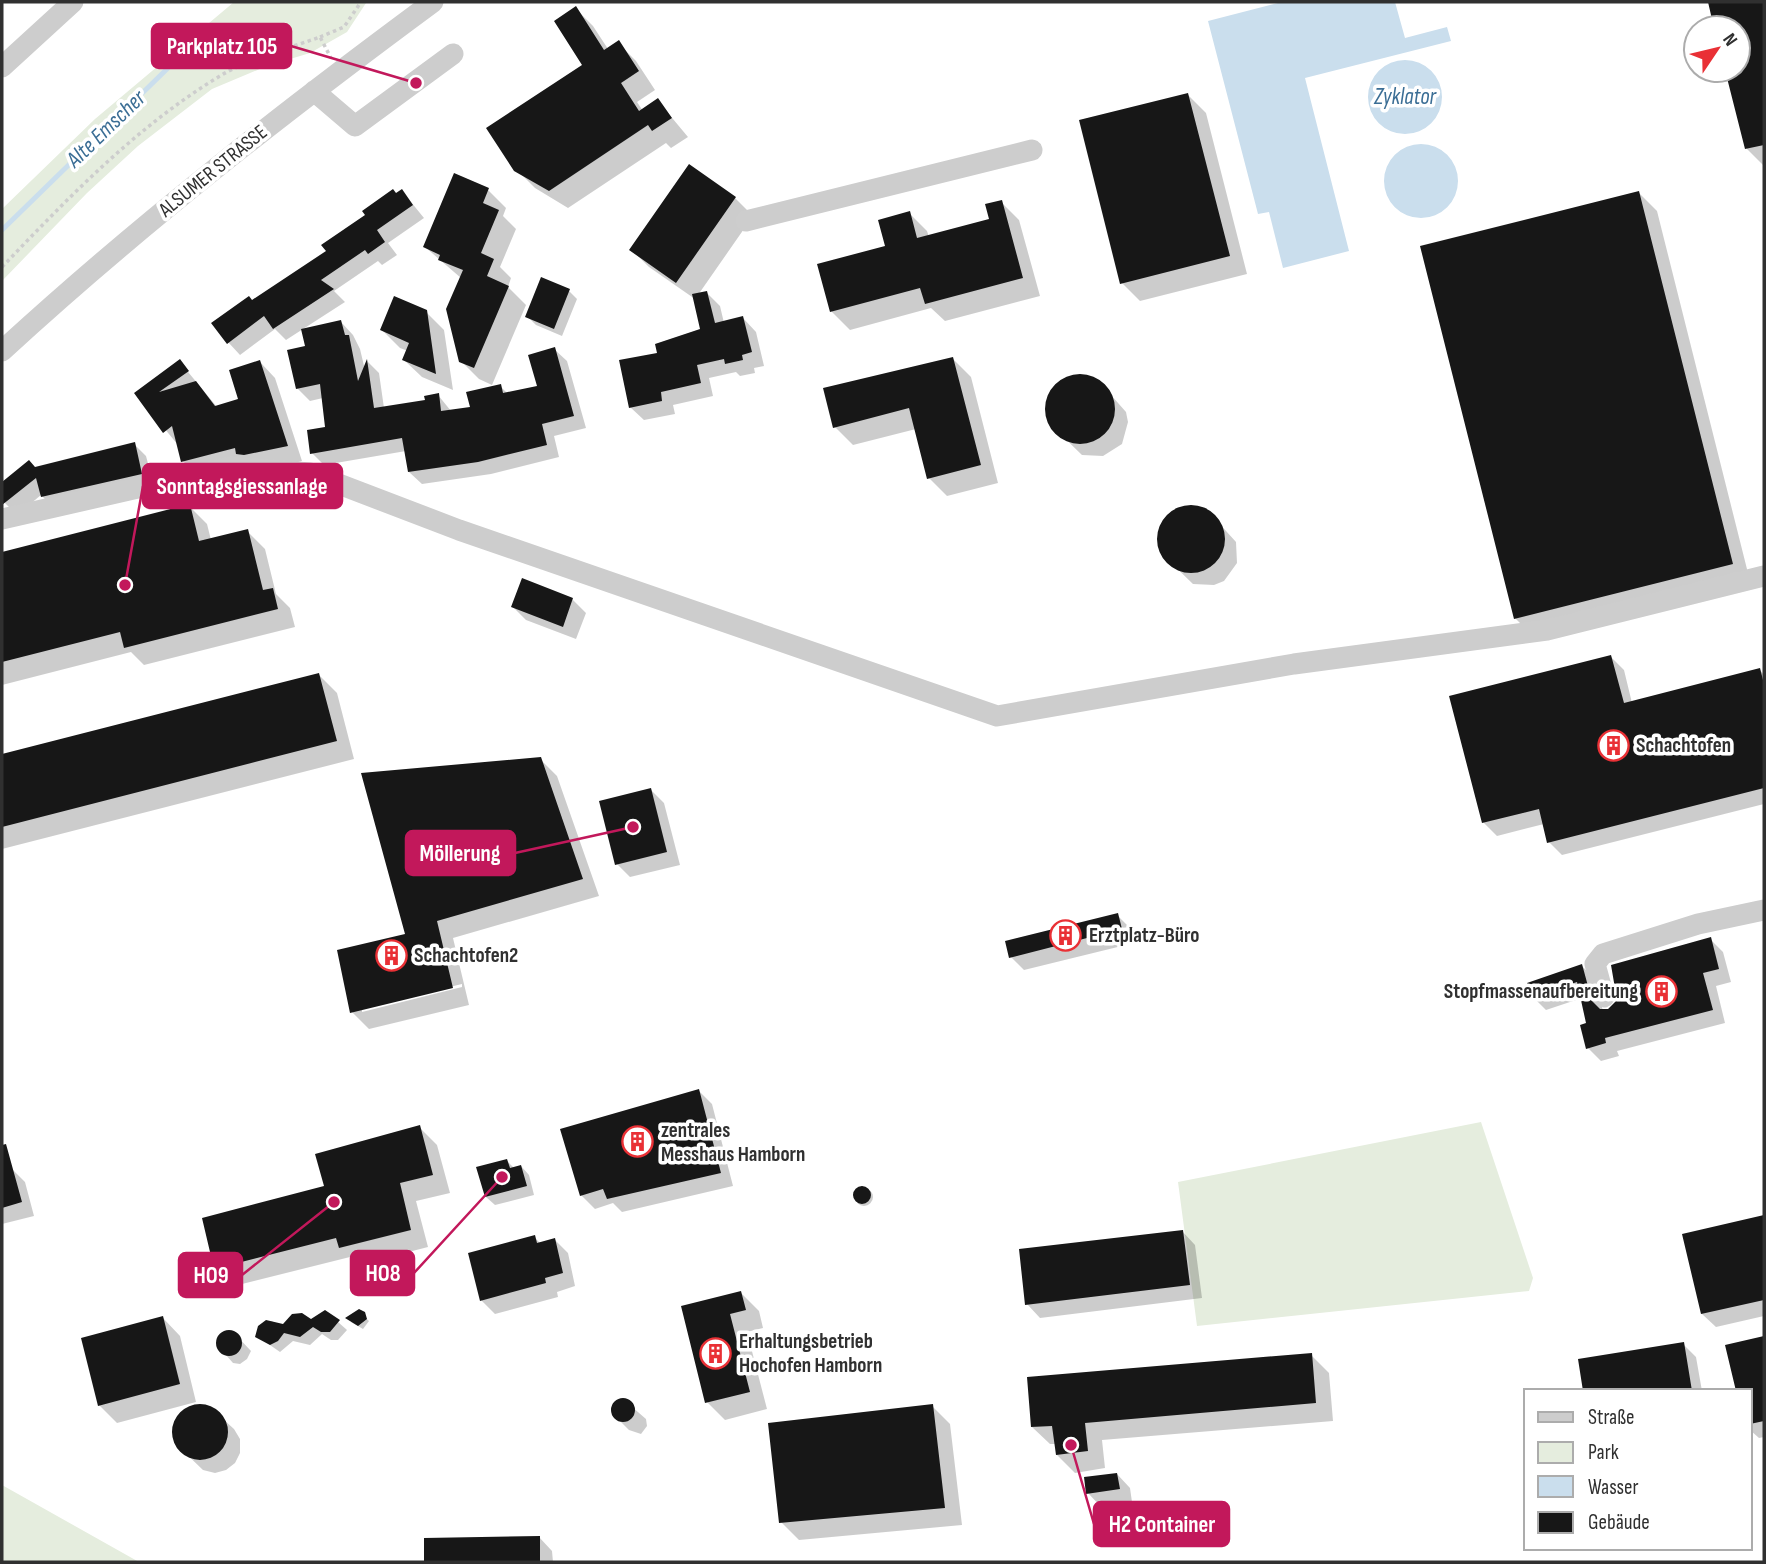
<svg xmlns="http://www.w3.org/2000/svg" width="1766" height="1564" viewBox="0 0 1766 1564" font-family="'Sofia Sans Condensed',sans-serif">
  <rect width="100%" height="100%" fill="#fff"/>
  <path fill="#e5edde" d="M234,2L366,3L347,32L310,53L267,66L212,89L138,146L87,193L2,281V209L95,119Z
    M1481,1122L1533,1278L1529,1291L1197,1326L1178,1182Z
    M2,1485L139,1562H2Z"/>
  <path fill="#cadeed" d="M1282,2H1395L1405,38L1447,27L1451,41L1305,78L1349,251L1283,268L1269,212L1258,214L1208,21Z
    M1368 97a37 37 0 1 1 74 0a37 37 0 1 1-74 0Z
    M1384 181a37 37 0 1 1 74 0a37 37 0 1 1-74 0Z"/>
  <path fill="#0003" fill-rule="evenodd" d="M1710,2H1764V166L1747,149L1727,70H1738V28H1716Z
    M575,8L593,26L608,49L618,43L636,61L655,90L637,102L643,111L658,101L688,137L671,148L666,143L568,208L535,188L516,169L585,65Z
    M1188,95L1206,113L1247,274L1140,301L1122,283Z
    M455,175L488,190L506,208L503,216L516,229L500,267L511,278L508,287L526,305L492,385L479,379L461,361V278L425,247Z
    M402,191L424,218L388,243L397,255L382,265L378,261L334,291L345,302L286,340L275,329L240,355L228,342L253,302L328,252Z
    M1639,193L1657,211L1750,581L1533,636L1515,618Z
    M735,198L753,216L698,295L707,293L720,306L724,323L743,318L756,332L764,366L754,368L755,373L740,376L736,372L709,378L713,396L673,405L675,414L644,420L630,407L659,354L702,330L695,299L649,267L632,250Z
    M1001,202L1019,220L1040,296L945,321L931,308L850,330L832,312L819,265L887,247L909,213L927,231L929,237L991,220Z
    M569,291L577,299L562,336L536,325L527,316Z
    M426,312L444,330L453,390L422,377L404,360L408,351L400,348L382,330Z
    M341,322L353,335L360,349L365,370L368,362L379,373L384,408L427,401L438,395L451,411L472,408L500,386L508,394L539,387L554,349L567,361L586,428L554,436L559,457L491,474L422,484L409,472L406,451L324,465L312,453L327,429L323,398L310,401L297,388L307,348Z
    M953,359L971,377L998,483L947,496L929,478L916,429L853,445L835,427Z
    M179,361L217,407L240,400L260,362L275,378L302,461L277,468L198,477L183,461L178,445L136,394Z
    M1087,377L1097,381L1111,395L1126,412L1128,422L1122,444L1103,456L1082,455L1051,425L1047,404L1057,385L1066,379Z
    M134,444L146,456L154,486L54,508L41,495L17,515L2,500V484L29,462L35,469Z
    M189,506L207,524L211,540L247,531L265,549L276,594L290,608L295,627L144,665L131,652L2,685V554Z
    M1187,507L1208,511L1236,542L1237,563L1224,581L1214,585L1193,584L1163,555L1159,534L1169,516Z
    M572,599L586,613L576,639L526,620L513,607Z
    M1611,657L1624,670L1632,703L1760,670L1764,675V804L1562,855L1549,842L1544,824L1497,836L1483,822Z
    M319,675L337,693L354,759L2,849V756Z
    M540,759L557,776L599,896L453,938L469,1005L369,1029L352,1012ZM462,984V987L362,1012V1008Z
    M651,790L664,803L680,865L630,877L617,864Z
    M1117,915L1131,929L1134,943L1024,970L1011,957Z
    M1710,939L1723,952L1731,982L1716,986L1725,1023L1617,1051L1619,1056L1601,1061L1588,1048V1024L1582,998L1546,1010L1532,996L1582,966L1595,980L1603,1011H1609Z
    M699,1091L712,1104L733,1186L622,1212L613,1203L595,1209L581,1195Z
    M419,1127L437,1145L450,1193L416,1201L428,1247L358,1265L350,1257L234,1286L216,1268L326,1188Z
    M507,1161L514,1168L521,1166L529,1175L534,1195L495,1205L486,1197Z
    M12,1169L25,1182L34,1216L2,1224V1171Z
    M855 1197a9 9 0 1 1 18 0a9 9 0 1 1-18 0Z
    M1764,1217V1316L1716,1327L1702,1314L1684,1235Z
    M1182,1231L1195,1245L1202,1298L1040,1318L1027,1304Z
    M534,1237L541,1244L555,1240L568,1253L575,1286L557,1292L558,1297L495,1314L482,1301L470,1255Z
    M741,1293L759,1311L763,1328L747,1332L767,1409L725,1420L707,1402L683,1308Z
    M358,1311L369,1321L363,1329L351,1322Z
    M163,1318L180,1336L196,1402L117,1423L99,1405Z
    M311,1320L338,1322L347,1330L338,1340H331L322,1334L310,1345L293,1341L280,1352L257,1336L262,1324L271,1321L283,1326Z
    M226,1332L235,1334L251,1351L247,1359L240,1364L233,1363L218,1346L219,1338Z
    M1764,1337V1437L1759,1438L1750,1430V1391L1727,1346Z
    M1683,1344L1696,1357L1702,1391H1585Z
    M1311,1355L1329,1373L1333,1421L1102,1440L1105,1468L1075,1473L1057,1455L1056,1444H1050L1032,1427Z
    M624,1400L646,1419L647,1426L641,1434L629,1430L615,1416L613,1409L617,1402Z
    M932,1406L950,1424L962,1525L799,1540L781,1522Z
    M190,1407L211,1408L234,1429L240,1439V1453L235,1463L226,1470L215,1473L203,1470L179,1447L175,1436V1425Z
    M1117,1474L1130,1488L1132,1502L1101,1507L1088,1493Z
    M539,1537L552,1551L553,1562H426V1540Z"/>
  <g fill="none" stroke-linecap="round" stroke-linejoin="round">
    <path stroke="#cadeed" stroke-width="5" d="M2,230L210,27"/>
  </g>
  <path fill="#171717" d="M1708,2H1764V145L1745,149L1725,70H1738V28H1714Z
    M576,6L604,50L619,40L639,71L621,83L639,111L658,98L672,118L652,131L648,125L549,191L514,171L486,128L582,65L554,21Z
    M1188,93L1230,256L1120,284L1079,120Z
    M689,164L736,197L676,283L629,250Z
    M454,173L489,188L483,203L499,210L481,253L494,259L487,276L509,286L474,368L459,362L446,309L463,270L438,260L440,255L423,247Z
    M393,189L396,193L402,189L413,205L377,230L385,242L368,254L365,250L321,280L334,289L273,329L264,316L227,344L211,323L249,296L252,300L326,251L321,245L365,215L362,211Z
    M1639,191L1733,564L1514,619L1420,246Z
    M1002,200L1023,278L925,304L920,288L830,312L817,264L885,246L878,220L910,211L917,238L989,219L985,204Z
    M541,277L570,289L554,329L525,317Z
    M707,291L715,323L743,316L752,352L742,355L743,360L725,364L724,359L697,365L701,383L661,392L662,401L629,408L619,360L657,353L655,344L700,329L692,294Z
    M394,296L427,310L436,374L402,360L409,343L380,330Z
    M341,320L345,335H349L358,381L367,359L374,408L425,400L424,396L439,393L441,411L470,407L466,392L501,384L503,393L537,386L528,355L555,347L574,416L542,424L547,445L478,462L408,472L402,438L310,454L307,430L325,427L320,384L296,389L287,350L305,346L301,329Z
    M953,357L981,465L927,479L909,408L833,428L823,388Z
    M180,359L189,371L159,392L196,381L215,406L238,399L229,370L260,360L288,446L244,455L236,454L235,448L181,462L172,426L163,433L134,393Z
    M1045 409a35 35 0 1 1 70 0a35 35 0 1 1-70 0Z
    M135,442L142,474L41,497L36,478L2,505V482L29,460L35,467Z
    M190,504L199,541L248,529L263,590L273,588L278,609L124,648L120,632L2,662V552Z
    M1157 539a34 34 0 1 1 68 0a34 34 0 1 1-68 0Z
    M522,578L573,598L563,627L511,607Z
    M1611,655L1624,703L1760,668L1764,684V788L1547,843L1539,809L1482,823L1449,696Z
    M319,673L337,741L2,827V754Z
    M541,757L583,879L437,921L453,988L350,1013L337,950L405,934L361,773Z
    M651,788L667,852L615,865L599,801Z
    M1118,913L1122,929L1009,958L1005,941Z
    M1711,937L1719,969L1703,973L1713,1010L1605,1038L1606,1043L1586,1049L1580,1025L1586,1023L1577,982L1531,997L1527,983L1582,964L1592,1001L1600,1009H1608L1617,1000L1611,965Z
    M699,1089L721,1173L607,1199L603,1189L580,1196L560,1129Z
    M420,1125L433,1175L400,1183L411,1230L339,1248L336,1238L214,1269L202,1218L324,1186L315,1154Z
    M6,1144L22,1202L2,1208V1145Z
    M507,1159L510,1168L521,1165L527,1186L485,1197L476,1167Z
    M853 1195a9 9 0 1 1 18 0a9 9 0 1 1-18 0Z
    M1764,1215V1300L1701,1314L1682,1234Z
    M1183,1230L1190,1285L1025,1305L1019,1249Z
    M535,1235L537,1243L555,1238L563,1273L545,1278L546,1283L480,1301L468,1253Z
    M741,1291L746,1310L730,1314L750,1392L705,1403L681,1306Z
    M359,1309L365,1312L367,1319L358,1326L345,1318Z
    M325,1310L340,1320L330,1332H321L313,1327L300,1337L284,1333L278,1341L270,1345L255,1337L258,1326L266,1320L283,1324L292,1314L302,1313L311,1319Z
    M163,1316L180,1384L98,1406L81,1338Z
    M216 1343a13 13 0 1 1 26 0a13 13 0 1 1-26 0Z
    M1764,1336V1421L1750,1424V1391H1736L1725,1345Z
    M1684,1342L1692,1391H1583L1578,1359Z
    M1312,1353L1316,1403L1085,1423L1088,1451L1056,1455L1052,1426L1031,1427L1027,1377Z
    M611 1410a12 12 0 1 1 24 0a12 12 0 1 1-24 0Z
    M933,1404L945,1508L779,1523L768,1423Z
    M172 1432a28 28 0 1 1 56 0a28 28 0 1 1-56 0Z
    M1117,1473L1120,1489L1086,1494L1084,1477Z
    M540,1536V1562H424V1538Z"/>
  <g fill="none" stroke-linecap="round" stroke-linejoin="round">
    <path stroke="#cdcdcd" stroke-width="3.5" stroke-dasharray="3.5 3.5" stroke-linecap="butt" d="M320,37L344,27L361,2
      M2,267C68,198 137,126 220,76C250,58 287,49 320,37L331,58"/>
    <path stroke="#cdcdcd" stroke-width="21" d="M2,67L73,2
      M314,91L355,126L453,54
      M746,221L1032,150
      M2,351C138,226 284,112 433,2
      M2,519L230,467L310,473L459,530L997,716L1294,664L1547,630L1764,576
      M1604,997L1595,964L1603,954L1698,924L1764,910"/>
  </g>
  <defs>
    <symbol id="building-ring" viewBox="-11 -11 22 22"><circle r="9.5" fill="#fff" stroke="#e93035" stroke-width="1.5"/><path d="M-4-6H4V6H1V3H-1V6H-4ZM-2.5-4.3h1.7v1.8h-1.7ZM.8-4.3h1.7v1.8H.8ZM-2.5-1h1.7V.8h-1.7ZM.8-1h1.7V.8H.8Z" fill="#e93035"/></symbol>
  </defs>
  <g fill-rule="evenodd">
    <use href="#building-ring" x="1596" y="728" width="35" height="35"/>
    <use href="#building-ring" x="1048" y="918" width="35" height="35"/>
    <use href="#building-ring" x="374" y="938" width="35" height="35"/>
    <use href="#building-ring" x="1644" y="974" width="35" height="35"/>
    <use href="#building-ring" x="620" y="1124" width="35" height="35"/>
    <use href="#building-ring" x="698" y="1336" width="35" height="35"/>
  </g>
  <g text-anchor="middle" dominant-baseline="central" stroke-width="7" stroke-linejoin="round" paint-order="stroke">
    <g font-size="21" fill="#303030" stroke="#fff">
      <text transform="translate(213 171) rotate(-39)">ALSUMER STRASSE</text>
    </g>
    <g font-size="21" font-weight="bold" fill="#303030" stroke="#fff" text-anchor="start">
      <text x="1636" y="745">Schachtofen</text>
      <text x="1089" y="935">Erztplatz-Büro</text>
      <text x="414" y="955">Schachtofen2</text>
      <text x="1638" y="991" text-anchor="end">Stopfmassenaufbereitung</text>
      <text x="661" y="1130">zentrales<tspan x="661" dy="24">Messhaus Hamborn</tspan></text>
      <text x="739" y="1341">Erhaltungsbetrieb<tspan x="739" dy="24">Hochofen Hamborn</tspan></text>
    </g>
    <g font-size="23" font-style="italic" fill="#3b6e95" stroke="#fff">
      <text x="1405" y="97">Zyklator</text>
      <text transform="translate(106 129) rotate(-44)">Alte Emscher</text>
    </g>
  </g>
  <path fill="none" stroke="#c2185b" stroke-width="2.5" d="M416 83L291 46M125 585L143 486M633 827L515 853M502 1177L414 1273M334 1202L242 1275M1071 1445L1094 1524"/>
  <g fill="#c2185b" stroke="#fff" stroke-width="2.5">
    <circle cx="416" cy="83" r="7"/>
    <circle cx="125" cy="585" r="7"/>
    <circle cx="633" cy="827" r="7"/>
    <circle cx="502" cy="1177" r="7"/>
    <circle cx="334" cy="1202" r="7"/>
    <circle cx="1071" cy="1445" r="7"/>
  </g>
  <g fill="#c2185b" stroke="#c2185b" stroke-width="2.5">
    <rect x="152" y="24" width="139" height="44" rx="7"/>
    <rect x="143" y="464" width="199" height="44" rx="7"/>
    <rect x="406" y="831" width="109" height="44" rx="7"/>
    <rect x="351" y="1251" width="63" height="44" rx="7"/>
    <rect x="179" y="1253" width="63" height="44" rx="7"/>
    <rect x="1094" y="1502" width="135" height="44" rx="7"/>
  </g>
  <g font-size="23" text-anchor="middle" font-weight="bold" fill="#fff">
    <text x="222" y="54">Parkplatz 105</text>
    <text x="242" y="494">Sonntagsgiessanlage</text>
    <text x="460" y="861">Möllerung</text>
    <text x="383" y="1281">HO8</text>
    <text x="211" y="1283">HO9</text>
    <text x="1162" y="1532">H2 Container</text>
  </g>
  <rect width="1766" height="1564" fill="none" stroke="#303030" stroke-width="7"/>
  <rect x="1524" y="1389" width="228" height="161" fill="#ffffff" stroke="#acacac" stroke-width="2"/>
  <rect x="1538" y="1412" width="35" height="10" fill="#cdcdcd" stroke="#acacac" stroke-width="2"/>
  <text x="1588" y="1424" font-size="21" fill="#303030">Straße</text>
  <rect x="1538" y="1442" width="35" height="21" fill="#e5edde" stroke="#acacac" stroke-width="2"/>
  <text x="1588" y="1459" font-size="21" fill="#303030">Park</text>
  <rect x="1538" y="1476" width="35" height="21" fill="#cadeed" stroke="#acacac" stroke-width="2"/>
  <text x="1588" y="1494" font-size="21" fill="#303030">Wasser</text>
  <rect x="1538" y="1512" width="35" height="21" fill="#171717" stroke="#acacac" stroke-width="2"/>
  <text x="1588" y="1529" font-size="21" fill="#303030">Gebäude</text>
  <g transform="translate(1717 49) rotate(55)"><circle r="33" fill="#ffffff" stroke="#acacac" stroke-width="2"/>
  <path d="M0-5L12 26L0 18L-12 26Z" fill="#e93035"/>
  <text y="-10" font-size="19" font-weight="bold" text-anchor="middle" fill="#303030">N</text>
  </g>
</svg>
